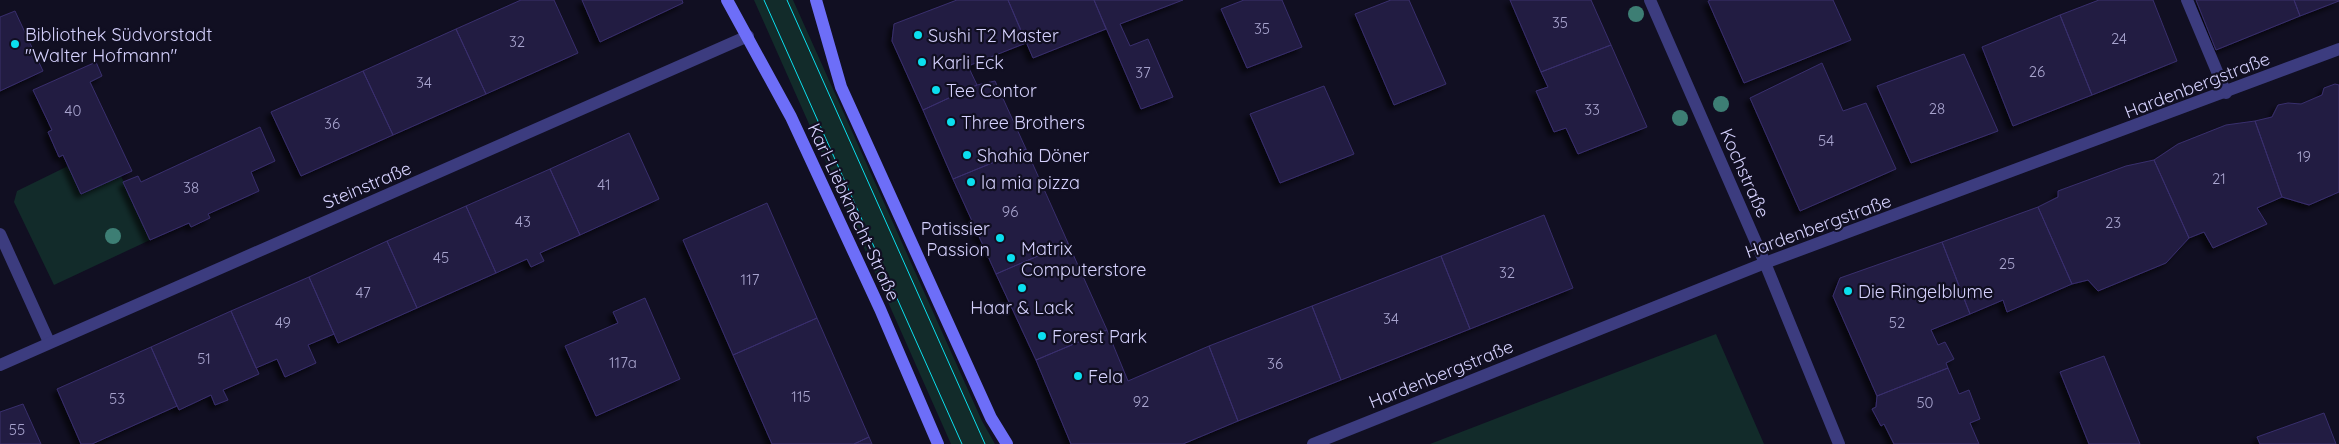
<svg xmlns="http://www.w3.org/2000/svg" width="2339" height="444" viewBox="0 0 2339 444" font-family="Quicksand,sans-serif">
  <defs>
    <filter id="shadow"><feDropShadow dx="-4.5" dy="4.5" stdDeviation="2.5" flood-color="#0009"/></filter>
  </defs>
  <rect width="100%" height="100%" fill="#110f22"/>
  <path fill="#122b2a" d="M754,0H793L982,421L995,444H951Z
    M68,166L81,194L121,176L150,240L54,285L14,202L17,191Z
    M1716,334L1764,444H1430Z"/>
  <path fill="#221c42" stroke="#392f6d" filter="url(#shadow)" d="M521,0H554L578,53L486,94L456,29Z
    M582,0H682L683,3L600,42Z
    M957,0H1008L1026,43L968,66L977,85L923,110L892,41L894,24Z
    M1008,0H1094L1106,29L1033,58Z
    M1094,0H1183L1120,24L1130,46L1148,39L1173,97L1141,109Z
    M1244,0H1282L1302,47L1247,68L1221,9Z
    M1391,0H1409L1446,84L1394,105L1355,14Z
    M1510,0H1591L1611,45L1541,72Z
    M1711,0H1833L1851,40L1744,83L1708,1Z
    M2099,0H2153L2177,61L2092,95L2060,15Z
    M2196,0H2294L2300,16L2216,50Z
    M2294,0H2339V1L2300,16Z
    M15,11L43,71L0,91V17Z
    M2060,15L2092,95L2013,126L1982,47Z
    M456,29L486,94L393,135L363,71Z
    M1611,45L1647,127L1578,154L1566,128L1554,132L1536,91L1548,87L1541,72Z
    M1964,54L1998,131L1911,163L1877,86Z
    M96,62L102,76L90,82L132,171L81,194L63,155L59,157L48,132L52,130L33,90Z
    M1822,63L1843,111L1866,103L1896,169L1800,211L1750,98Z
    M363,71L393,135L301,176L271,112Z
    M995,81L1026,149L953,179L923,110L977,85Z
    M2335,84L2339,85V192L2309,205L2282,197L2255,121L2272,117L2278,105L2288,103L2301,104L2322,95L2324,88Z
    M1324,86L1354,154L1280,183L1250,114Z
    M2255,121L2282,197L2257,208L2267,224L2213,248L2204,232L2189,238L2154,160L2178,144L2226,125Z
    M260,127L275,161L251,172L259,191L208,214L210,218L191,227L189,223L150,240L123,182L138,176L141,182Z
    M629,133L659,199L580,235L550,169Z
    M1026,149L1068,243L996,274L953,179Z
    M2154,160L2189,238L2166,263L2098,291L2088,280L2072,284L2038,207L2058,197V191L2126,166Z
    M550,169L580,235L540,253L544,261L531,267L527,259L496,273L466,206Z
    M767,203L817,318L733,355L683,240Z
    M466,206L496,273L417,308L387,241Z
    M2038,207L2072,284L2007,312L2003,300L1970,314L1942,242Z
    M1544,215L1573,288L1470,329L1441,256Z
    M387,241L417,308L338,343L309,277Z
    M1942,242L1970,314L1931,330L1938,345L1945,342L1954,359L1946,363L1948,368L1877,396L1833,296L1840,278Z
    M1068,243L1107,330L1036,360L996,274Z
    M1441,256L1470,329L1341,380L1312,306Z
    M309,277L334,334L308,345L316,363L285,377L277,359L256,368L231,311Z
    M645,298L680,379L596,416L565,346L618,323L613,312Z
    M1312,306L1341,380L1238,421L1209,346Z
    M231,311L259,374L223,390L228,400L215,405L211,395L179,410L151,347Z
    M817,318L869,437L854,444H772L733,355Z
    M1107,330L1128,381L1209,346L1238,421L1183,444H1071L1036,360Z
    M151,347L177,406L92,444H81L57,389Z
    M2104,356L2140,444H2089L2060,372Z
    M1948,368L1959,394L1969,390L1980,419L1970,423L1979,444H1894L1884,424L1881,426L1872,409L1876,407L1877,396Z
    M23,404L41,444H0V412Z
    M2324,413L2336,444H2260L2257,437Z
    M869,437L872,444H854Z"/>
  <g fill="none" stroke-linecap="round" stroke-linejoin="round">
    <path stroke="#3c3c7f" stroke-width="12" d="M2187,0L2226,93
      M0,234L49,342"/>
    <path stroke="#3c3c7f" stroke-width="12" d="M1650,0L1765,263L1839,444
      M0,365L748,36
      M1313,444L1765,263L2339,49"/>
    <path stroke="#6d6ef8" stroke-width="12" d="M727,0L791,117L880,309L938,444
      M816,0L841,87L991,418L1007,444"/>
    <path stroke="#0bdfef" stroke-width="1" d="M764,0L962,444
      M787,0L985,444"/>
  </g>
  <g fill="#3d7e74">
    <circle cx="1636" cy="14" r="8"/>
    <circle cx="1721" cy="104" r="8"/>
    <circle cx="1680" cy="118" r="8"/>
    <circle cx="113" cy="236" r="8"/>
  </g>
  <g fill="#0bdfef" stroke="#110f22" stroke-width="2">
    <circle cx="918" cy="35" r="5"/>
    <circle cx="15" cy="44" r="5"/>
    <circle cx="922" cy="62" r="5"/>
    <circle cx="936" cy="90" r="5"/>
    <circle cx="951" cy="122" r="5"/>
    <circle cx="967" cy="155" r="5"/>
    <circle cx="971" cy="182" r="5"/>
    <circle cx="1000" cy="238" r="5"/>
    <circle cx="1011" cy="258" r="5"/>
    <circle cx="1022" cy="288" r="5"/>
    <circle cx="1848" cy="291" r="5"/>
    <circle cx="1042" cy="336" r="5"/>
    <circle cx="1078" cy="376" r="5"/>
  </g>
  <g text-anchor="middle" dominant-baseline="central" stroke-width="4.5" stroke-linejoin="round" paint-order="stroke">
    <g font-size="15" fill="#a8a4ce">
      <text x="1560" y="22">35</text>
      <text x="1262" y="28">35</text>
      <text x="2119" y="38">24</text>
      <text x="517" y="41">32</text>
      <text x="2037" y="71">26</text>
      <text x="1143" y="72">37</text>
      <text x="424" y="82">34</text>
      <text x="1937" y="108">28</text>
      <text x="1592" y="109">33</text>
      <text x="73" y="110">40</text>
      <text x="332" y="123">36</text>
      <text x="1826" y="140">54</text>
      <text x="2304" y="156">19</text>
      <text x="2219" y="178">21</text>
      <text x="604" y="184">41</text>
      <text x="191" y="187">38</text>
      <text x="1010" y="211">96</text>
      <text x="523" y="221">43</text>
      <text x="2113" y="222">23</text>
      <text x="441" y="257">45</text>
      <text x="2007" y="263">25</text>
      <text x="1507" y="272">32</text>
      <text x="750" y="279">117</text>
      <text x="363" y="292">47</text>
      <text x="1391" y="318">34</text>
      <text x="283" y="322">49</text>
      <text x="1897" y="322">52</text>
      <text x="204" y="358">51</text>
      <text x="623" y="362">117a</text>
      <text x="1275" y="363">36</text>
      <text x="801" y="396">115</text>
      <text x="117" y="398">53</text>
      <text x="1141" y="401">92</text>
      <text x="1925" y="402">50</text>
      <text x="17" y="429">55</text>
    </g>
    <g font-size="18" fill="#d5d1fd" stroke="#110f22" text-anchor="start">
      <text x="25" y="34">Bibliothek Südvorstadt<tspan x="25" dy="21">"Walter Hofmann"</tspan></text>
      <text x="928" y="35">Sushi T2 Master</text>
      <text x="932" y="62">Karli Eck</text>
      <text x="946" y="90">Tee Contor</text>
      <text x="961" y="122">Three Brothers</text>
      <text x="977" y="155">Shahia Döner</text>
      <text x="981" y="182">la mia pizza</text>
      <text x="990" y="228" text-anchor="end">Patissier<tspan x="990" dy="21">Passion</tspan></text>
      <text x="1021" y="248">Matrix<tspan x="1021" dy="21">Computerstore</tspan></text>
      <text x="1858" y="291">Die Ringelblume</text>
      <text x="1022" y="307" text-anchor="middle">Haar &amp; Lack</text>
      <text x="1052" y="336">Forest Park</text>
      <text x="1088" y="376">Fela</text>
    </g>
    <g font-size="18" fill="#d5d1fd" stroke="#110f22">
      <text transform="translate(2197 85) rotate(-21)">Hardenbergstraße</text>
      <text transform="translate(1745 173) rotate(66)">Kochstraße</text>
      <text transform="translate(367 185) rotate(-23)">Steinstraße</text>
      <text transform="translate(854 212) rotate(65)">Karl-Liebknecht-Straße</text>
      <text transform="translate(1818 226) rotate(-20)">Hardenbergstraße</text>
      <text transform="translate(1441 374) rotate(-22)">Hardenbergstraße</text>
    </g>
  </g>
</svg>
